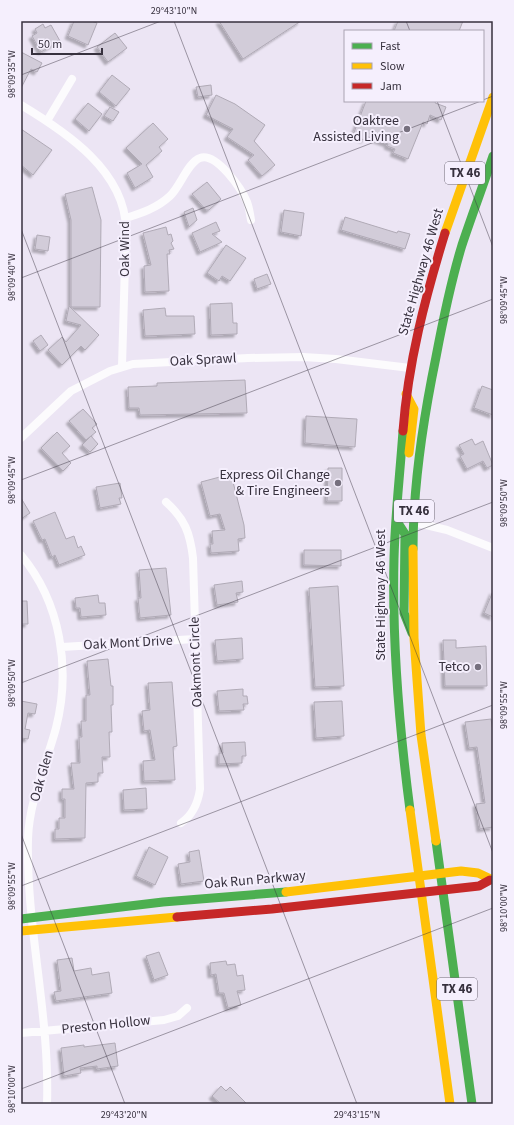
<svg xmlns="http://www.w3.org/2000/svg" width="514" height="1125" viewBox="0 0 514 1125" font-family="'Source Sans 3',sans-serif">
  <defs>
    <filter id="shadow"><feDropShadow dx="-3" dy="3" stdDeviation="1" flood-color="#0004"/></filter>
  </defs>
  <rect width="100%" height="100%" fill="#ece5f4"/>
  <path fill="#d2ccd9" stroke="#b0aab6" filter="url(#shadow)" d="M74,21H91L97,23L88,45L68,36Z
    M219,21H301L243,59Z
    M398,21H463L459,31H394Z
    M43,24L45,28L51,25L60,41L41,52L32,36L37,33L35,29Z
    M115,33L127,48L108,62L97,47Z
    M21,52L42,63L37,72L31,69L21,88Z
    M112,75L130,89L116,106L99,92Z
    M211,85L212,95L198,97L196,87Z
    M216,95L235,104L265,125L254,141L275,165L262,176L248,160L254,155L227,137L233,129L206,115Z
    M366,101H436L435,103L446,107L441,120L430,115L427,124L423,122L408,159L393,153L395,149L387,146L388,144L366,136L364,140L353,135Z
    M88,103L102,114L89,131L75,119Z
    M110,107L119,112L113,121L104,116Z
    M153,123L168,139L159,147L162,151L146,165L153,177L135,188L127,173L142,164L126,148Z
    M21,129L52,150L33,175L21,165Z
    M207,182L221,199L209,210H206L192,194Z
    M92,187L101,220L100,307H71V220L65,194Z
    M193,208L197,220L189,227L184,212Z
    M284,210L304,213L301,236L281,232Z
    M345,217L397,233L398,231L410,234L405,249L341,230Z
    M216,222L220,231L212,234L222,242L200,252L192,233Z
    M166,227L168,235L171,234L173,241L171,243L174,249L169,250L170,254H167L169,291L145,292L144,266L151,265L143,233Z
    M37,235L50,237L48,251L35,249Z
    M226,245L246,258L230,281L222,276L219,281L207,273Z
    M267,274L271,284L257,289L254,279Z
    M232,303L233,323H237V334L211,335L210,304Z
    M69,306L99,335L85,350L81,346L62,365L48,350L62,337L66,342L81,325L66,321Z
    M165,308L166,316H194L195,334L145,336L143,310Z
    M41,335L48,345L40,351L33,341Z
    M245,380L247,413L140,415L139,408H129L128,387L157,386V383Z
    M482,386L493,390V415L474,408Z
    M83,409L97,424L92,428L96,432L86,440L69,421Z
    M306,416L357,419L355,447L305,443Z
    M57,432L70,446L62,453L71,463L63,471L41,448Z
    M91,436L98,444L90,452L82,445Z
    M472,439L475,445L483,441L493,465L487,468L483,461L467,469L460,456L464,454L459,445Z
    M328,468H342V501H327Z
    M231,474L244,525L245,538L238,539L239,551L211,553L210,544H213L212,531L225,530L220,514L210,516L201,482Z
    M120,483L122,498H119L121,504L100,508L96,487Z
    M21,498L30,513L21,519Z
    M55,512L66,539L74,536L78,548L81,546L85,555L59,565L55,555L52,557L45,539L42,540L33,521Z
    M304,550H341V566L304,565Z
    M166,568L171,615L140,618L138,598H141L139,570Z
    M242,581L243,592L236,593L238,602L217,605L214,585Z
    M338,586L344,686L315,687L309,588Z
    M493,591V617L484,613Z
    M98,595L99,603H105L106,615L81,617L80,608H76L75,598Z
    M21,601H27L28,624H21Z
    M242,638L243,659L217,661L215,640Z
    M443,640H456V648L486,646L487,686H445Z
    M108,659L111,686H113V705H111L112,732H109L110,757H102L103,773H98V782L86,783L85,838L55,839V829H59V818H65V799H62V789H74L71,763H80L79,737H82L81,721H86V695H90L87,661Z
    M172,682L177,746L173,747L175,780L144,781L143,761L155,760L150,730L144,731L142,711L150,710L148,683Z
    M243,689V696H247L248,704H243L244,710L219,711L217,691Z
    M21,701L37,704L35,714L28,713L25,729L30,730L28,739L21,738Z
    M342,701L344,736L316,738L314,702Z
    M491,719L493,732V827L480,829L476,804L485,803L477,747L469,748L465,722Z
    M245,742L246,756H242V763L219,764V753H223L222,743Z
    M146,788L147,809L124,810L123,790Z
    M149,847L168,857L155,885L136,876Z
    M199,850L204,881L181,884L178,864L190,862L189,852Z
    M159,952L168,975L154,980L146,956Z
    M72,958L74,971L91,968L92,975L109,972L112,993L56,1001L54,992L61,991L57,960Z
    M226,961L227,965L235,964L237,976L243,975L245,990L237,991L241,1005L228,1008L224,993H219L216,974L211,975L210,963Z
    M115,1043L118,1066L97,1069V1066L80,1068L81,1073L64,1076L61,1048L84,1045V1047Z
    M221,1086L226,1091L230,1087L247,1104H221L212,1096Z"/>
  <g fill="none" stroke-linecap="round" stroke-linejoin="round">
    <path stroke="#fcfbfd" stroke-width="8" d="M21,105C66,132 125,171 126,229L122,366
      M47,121L72,79
      M126,218C142,213 157,208 170,196C180,187 188,162 200,158C216,152 242,189 247,202C249,207 250,214 251,220
      M21,438L71,391L110,371L133,364L248,358L303,357L336,359L410,368
      M166,502C185,519 190,533 193,558L200,789C198,803 193,815 181,823
      M413,522L447,530L493,548
      M21,555C61,603 71,669 56,728C46,765 29,801 28,839C26,928 50,1015 47,1104
      M62,647L195,639
      M21,1033L164,1020L178,1016L187,1008"/>
    <path stroke="#4caf50" stroke-width="9" d="M403,431C400,474 395,516 394,559C392,643 399,726 410,810
      M396,520L405,534L404,613L412,633
      M413,549C413,485 423,420 436,357C443,320 451,281 462,245C472,215 483,186 493,156
      M436,841L472,1104
      M21,919L163,902L286,892"/>
    <path stroke="#ffc107" stroke-width="9" d="M445,233L493,97
      M406,394L414,409L409,453
      M413,549L414,638L421,735L436,841
      M410,810L450,1104
      M286,892L461,871L478,873L493,880
      M21,931L177,917"/>
    <path stroke="#c62828" stroke-width="9" d="M403,431C408,363 425,298 445,233
      M177,917L272,909L479,886L490,880"/>
  </g>
  <path fill="none" stroke="#37313e" stroke-width="1" stroke-opacity="0.45" d="M174,21L493,853M406,21L410,31M21,75L161,21M483,100L493,96M437,101L493,247M21,229L357,1104M21,278L481,101M21,480L493,299M21,683L493,502M21,834L125,1104M21,886L493,705M21,1089L493,908"/>
  <g fill="#76707e" stroke="#f5effd" stroke-width="1.5">
    <circle cx="407" cy="129" r="4"/>
    <circle cx="338" cy="483" r="4"/>
    <circle cx="478" cy="667" r="4"/>
  </g>
  <g text-anchor="middle" dominant-baseline="central" stroke-width="4" stroke-linejoin="round" paint-order="stroke">
    <g fill="#f5effd" stroke="#706a77" stroke-width="1">
      <rect x="445" y="162" width="40" height="22" rx="3"/>
      <rect x="394" y="500" width="40" height="22" rx="3"/>
      <rect x="437" y="978" width="40" height="22" rx="3"/>
    </g>
    <g font-size="13" font-weight="bold" fill="#37313e">
      <text x="465" y="173">TX 46</text>
      <text x="414" y="511">TX 46</text>
      <text x="457" y="989">TX 46</text>
    </g>
    <g font-size="14" fill="#37313e" stroke="#f5effd" text-anchor="end">
      <text x="399" y="121">Oaktree<tspan x="399" dy="16">Assisted Living</tspan></text>
      <text x="330" y="475">Express Oil Change<tspan x="330" dy="16">&amp; Tire Engineers</tspan></text>
      <text x="470" y="667">Tetco</text>
    </g>
    <g font-size="14" fill="#37313e" stroke="#f5effd">
      <text transform="translate(125 249) rotate(-90)">Oak Wind</text>
      <text transform="translate(421 272) rotate(-74)">State Highway 46 West</text>
      <text transform="translate(203 360) rotate(-3)">Oak Sprawl</text>
      <text transform="translate(381 595) rotate(-90)">State Highway 46 West</text>
      <text transform="translate(128 643) rotate(-3)">Oak Mont Drive</text>
      <text transform="translate(196 662) rotate(-92)">Oakmont Circle</text>
      <text transform="translate(42 776) rotate(-74)">Oak Glen</text>
      <text transform="translate(255 880) rotate(-5)">Oak Run Parkway</text>
      <text transform="translate(106 1025) rotate(-6)">Preston Hollow</text>
    </g>
  </g>
  <rect width="514" height="1125" fill="none" stroke="#f5effd" stroke-width="44"/>
  <rect x="344" y="30" width="140" height="72" fill="#f5effd" stroke="#a9a3b1"/>
  <rect x="352" y="43" width="20" height="6" fill="#4caf50" stroke="#a9a3b1"/>
  <text x="380" y="50" font-size="12" fill="#37313e">Fast</text>
  <rect x="352" y="63" width="20" height="6" fill="#ffc107" stroke="#a9a3b1"/>
  <text x="380" y="70" font-size="12" fill="#37313e">Slow</text>
  <rect x="352" y="83" width="20" height="6" fill="#c62828" stroke="#a9a3b1"/>
  <text x="380" y="90" font-size="12" fill="#37313e">Jam</text>
  <path d="M32 48v6h70v-6" fill="none" stroke="#37313e" stroke-width="2"/>
  <text x="38" y="48" font-size="12" fill="#37313e" stroke="#f5effd" stroke-width="3" paint-order="stroke">50 m</text>
  <rect x="22" y="22" width="470" height="1081" fill="none" stroke="#37313e" stroke-width="1.5"/>
  <g font-size="10" text-anchor="middle" fill="#37313e">
    <text x="174" y="14">29°43'10"N</text>
    <text transform="translate(11 74) rotate(-90)" y="4">98°09'35"W</text>
    <text transform="translate(11 277) rotate(-90)" y="4">98°09'40"W</text>
    <text transform="translate(503 300) rotate(-90)" y="4">98°09'45"W</text>
    <text transform="translate(11 480) rotate(-90)" y="4">98°09'45"W</text>
    <text transform="translate(503 503) rotate(-90)" y="4">98°09'50"W</text>
    <text transform="translate(11 683) rotate(-90)" y="4">98°09'50"W</text>
    <text transform="translate(503 705) rotate(-90)" y="4">98°09'55"W</text>
    <text transform="translate(11 886) rotate(-90)" y="4">98°09'55"W</text>
    <text transform="translate(503 908) rotate(-90)" y="4">98°10'00"W</text>
    <text transform="translate(11 1089) rotate(-90)" y="4">98°10'00"W</text>
    <text x="124" y="1118">29°43'20"N</text>
    <text x="357" y="1118">29°43'15"N</text>
  </g>
</svg>
